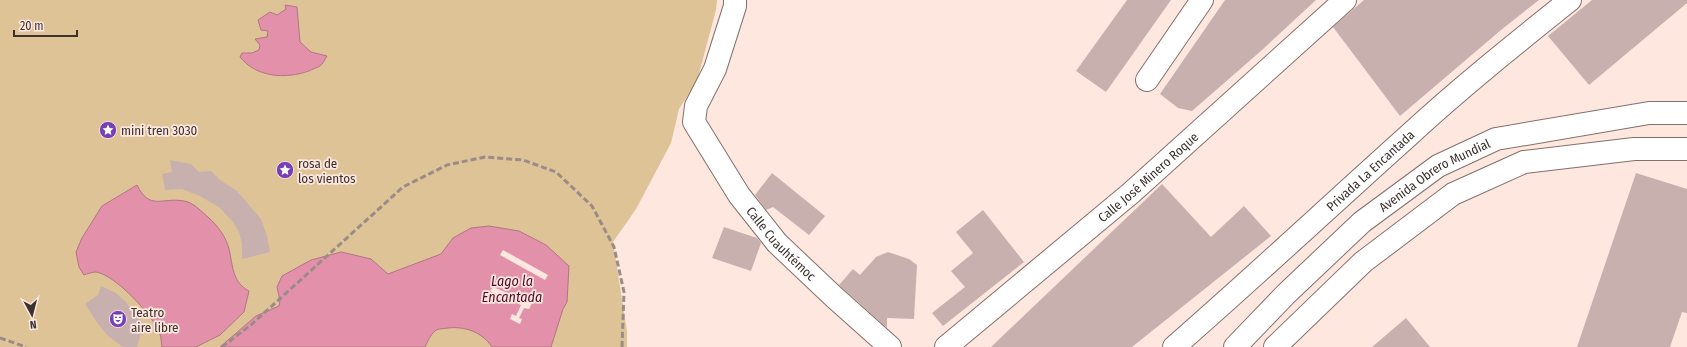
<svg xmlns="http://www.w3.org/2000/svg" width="1687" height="347" viewBox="0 0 1687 347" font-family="'Fira Sans Condensed',sans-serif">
  <rect width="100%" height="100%" fill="#fee7df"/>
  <path fill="#dec397" d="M0,0H717L716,10L697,81L679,109L671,143L636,209L613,242L627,331V347H0Z"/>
  <path fill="#e391aa" stroke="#b17485" d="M285,5L297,7L300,42L311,52L327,56C325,59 323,64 320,66C317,68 312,69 309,71C286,79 257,78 240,57L242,53H252L259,50L260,45L255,39L267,37L268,31L261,30L258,20L270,12L277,15L286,9Z
    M137,185C150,211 161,197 184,201C193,202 202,212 209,218C218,226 226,237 229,249C233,266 232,282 249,291L244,312L220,335L196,347H162C161,341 161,334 158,329C149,312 115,275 96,272C92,272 87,274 84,275L79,267L76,252L82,238L102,206Z
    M489,226L519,231L546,245L569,266L567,302L563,309L551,347H492C482,332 465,326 448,328C443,329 439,328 435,331C430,335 428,341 425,347H220L256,316L279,306L280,301L277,287L282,276L311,260L341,252L371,259L388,274L441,254L453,238L471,228Z"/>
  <path fill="#fee7df" d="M503,250L548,275L545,280L500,255Z
    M493,287L532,303L529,309L524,308L519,318L522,319L520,324L510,319L512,314L516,316L521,305L490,291Z"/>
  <path fill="#c8b0af" d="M1127,0H1171L1106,92L1076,71Z
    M1225,0H1316L1262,50L1192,111L1178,108L1160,94Z
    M1364,0H1539L1501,30L1400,116L1333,27Z
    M1592,0H1687V3L1589,85L1548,36Z
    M170,160L191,164L199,172L211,171L220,180L237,191L261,219L267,236L270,252L242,259V244L239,232L232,221L220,208L200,196L182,189L165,190L162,174L172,172Z
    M772,173L825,216L809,235L773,207L766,210L755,195Z
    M1636,173L1687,189V313L1682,312L1670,347H1577Z
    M1162,184L1211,237L1244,206L1271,236L1132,347H991Z
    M983,210L1024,262L943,326L932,313L965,287L951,271L973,253L956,232Z
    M724,227L757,238L761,243L751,271L712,258Z
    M888,252L909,259L917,265L914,319L887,318V328L839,285L853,269L860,275L876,257Z
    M101,286L116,293L125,301L149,330L140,336L137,347H123L108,336L98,324L85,304L98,295Z
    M1406,318L1430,347H1372Z"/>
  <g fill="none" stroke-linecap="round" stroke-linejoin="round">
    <defs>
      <g id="street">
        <path id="s1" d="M735,0V6L715,69L696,106L694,122L739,195L777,243L833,296L890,347"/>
        <path d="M1147,80L1202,0"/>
        <path id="s2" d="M946,347L1131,193L1345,0"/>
        <path id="s3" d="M1174,347C1253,278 1330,206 1408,136C1460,88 1515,44 1570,0"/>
      </g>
      <g id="secondary">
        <path id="s4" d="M1235,347L1286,294L1362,222L1438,166L1496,139L1649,113H1687"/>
        <path d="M1275,347L1363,262L1453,194L1524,162L1634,149H1687"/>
      </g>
    </defs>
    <use href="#street" stroke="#84706a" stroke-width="24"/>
    <use href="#secondary" stroke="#84706a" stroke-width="24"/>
    <use href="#street" stroke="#fff" stroke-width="22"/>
    <use href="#secondary" stroke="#fff" stroke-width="22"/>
    <path stroke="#9b8b86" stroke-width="3" stroke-dasharray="6 3" stroke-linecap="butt" d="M0,338L26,347
      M222,347L252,324L403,187L447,165L485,157L523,160L556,172L592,206L614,247L624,292L622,347"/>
  </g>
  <defs>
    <symbol id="sight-disc" viewBox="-11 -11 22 22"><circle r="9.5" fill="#7540b6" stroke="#fee7df"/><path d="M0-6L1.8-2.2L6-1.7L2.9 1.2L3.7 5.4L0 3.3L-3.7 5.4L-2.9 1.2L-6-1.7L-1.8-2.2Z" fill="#fff"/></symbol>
    <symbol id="theatre-disc" viewBox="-11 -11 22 22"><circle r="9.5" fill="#7540b6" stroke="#fee7df"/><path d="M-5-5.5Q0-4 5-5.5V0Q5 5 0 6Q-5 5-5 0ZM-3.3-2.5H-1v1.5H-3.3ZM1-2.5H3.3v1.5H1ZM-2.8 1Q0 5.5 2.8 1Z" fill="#fff"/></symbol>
  </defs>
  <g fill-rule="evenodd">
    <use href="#sight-disc" x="98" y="120" width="20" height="20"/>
    <use href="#sight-disc" x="275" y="160" width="20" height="20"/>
    <use href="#theatre-disc" x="108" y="309" width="20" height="20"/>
  </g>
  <g text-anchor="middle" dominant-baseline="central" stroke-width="3.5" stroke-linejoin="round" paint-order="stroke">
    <g font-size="13" fill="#3b322f" stroke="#fee7df" text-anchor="start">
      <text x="121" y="130">mini tren 3030</text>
      <text x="298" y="163">rosa de<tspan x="298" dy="15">los vientos</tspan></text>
      <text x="131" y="312">Teatro<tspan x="131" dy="15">aire libre</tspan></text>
    </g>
    <g font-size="13" fill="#3b322f" stroke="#fee7df">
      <text stroke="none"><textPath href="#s3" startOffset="264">Privada La Encantada</textPath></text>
      <text stroke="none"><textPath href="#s2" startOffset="264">Calle José Minero Roque</textPath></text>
      <text stroke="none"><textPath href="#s4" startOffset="265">Avenida Obrero Mundial</textPath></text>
      <text stroke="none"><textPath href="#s1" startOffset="280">Calle Cuauhtémoc</textPath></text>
    </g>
    <g font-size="14" font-style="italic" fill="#500628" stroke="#fee7df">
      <text x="512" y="281">Lago la<tspan x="512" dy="16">Encantada</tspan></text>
    </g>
  </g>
  <g transform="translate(32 315) rotate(173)" stroke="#fee7df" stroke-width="3" paint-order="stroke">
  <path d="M0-3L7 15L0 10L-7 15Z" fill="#3b322f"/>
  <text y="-6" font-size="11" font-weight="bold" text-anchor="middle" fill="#3b322f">N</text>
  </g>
  <path d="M14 30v6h63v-6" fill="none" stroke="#3b322f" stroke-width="2"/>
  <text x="20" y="30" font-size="12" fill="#3b322f" stroke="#fee7df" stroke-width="3" paint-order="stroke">20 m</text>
</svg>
